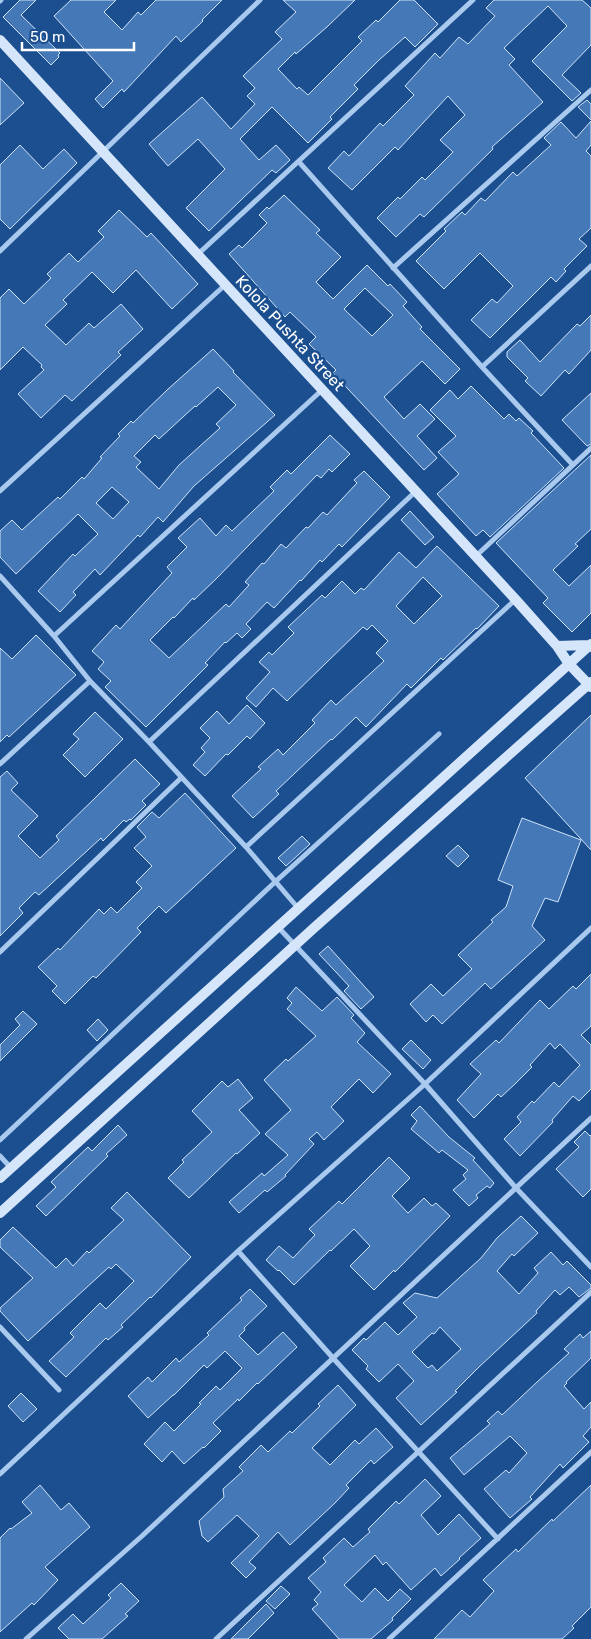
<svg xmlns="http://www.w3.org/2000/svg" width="591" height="1639" viewBox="0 0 591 1639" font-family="Rubik,sans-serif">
  <rect width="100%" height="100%" fill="#1b4f8f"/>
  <path fill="#4478b7" stroke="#cfe3fa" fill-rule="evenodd" d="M20,0H36L21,15L60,53L58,55L59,57L51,65L3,17Z
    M71,0H116L104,12L122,30L138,12L141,15L156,0H222L202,20L203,21L181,42L176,36L124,92L122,89L103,108L95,99L113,81L54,16Z
    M283,0H355L328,26L296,54L295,52L278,69L297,89L299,87L308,95L362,41L358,37L376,20L378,22L400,0H414L438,24L415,47L405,37L379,60L354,85L358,89L330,117L332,119L308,143L272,107L240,139L259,160L276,145L290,160L276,173L272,170L209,231L186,208L225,169L198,139L168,166L149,144L202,97L231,129L255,104L247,96L255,88L243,76L282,39L275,32L296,12Z
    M494,0H582L591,8V45L562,75L581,93L572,101L532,61L567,26L548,6L504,48L515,59L509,65L543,102L492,147L493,149L424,217L420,214L396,237L377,218L398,197L400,199L422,177L425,180L453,152L440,140L465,115L448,96L398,150L395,147L352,190L328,168L344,151L349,156L380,123L383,126L414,95L405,86L435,53L440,58L459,37L468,44L495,16L486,8Z
    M0,78L24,103L0,125Z
    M587,100L591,104V120L578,107Z
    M591,121V145L586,151L591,156V228L579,239L587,246L564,269L566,271L556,282L551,277L490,338L471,320L492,299L497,303L513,286L480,253L444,289L416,261L446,231L444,229L462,212L465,215L481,198L485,201L513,172L517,176L551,145L544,138L561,122L576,138Z
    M20,145L43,169L64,149L77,163L10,229L0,219V165Z
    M284,195L320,230L316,233L341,257L316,282L333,299L367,265L388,286L390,284L407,302L403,306L422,327L420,329L460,369L445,384L422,361L384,397L404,419L420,404L435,419L417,436L437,458L424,470L333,373L336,370L309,344L316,337L290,312L285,317L229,254L239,245L242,248L267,223L259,215L267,207L269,209ZM365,288L393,315L372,336L344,309Z
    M119,210L147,237L151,233L198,284L172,309L136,270L113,293L92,272L63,300L67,304L45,325L66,345L89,323L94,328L121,304L143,329L118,352L121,355L72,401L65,395L41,418L18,394L44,370L41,367L42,365L23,347L0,370V298L9,289L24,304L51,278L47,274L69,253L78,262L104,237L98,231Z
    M591,315V350L569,374L565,370L541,396L525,381L528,378L507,357V352L520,340L540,362L577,324L580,326Z
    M213,349L234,371L233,372L275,415L194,486L163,522L158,517L140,537L138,535L100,575L95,569L73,592L76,595L60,612L38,591L73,554L75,556L98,534L78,514L16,574L0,557V531L12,520L22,530L58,497L60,499L82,477L84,479L102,458L100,457L120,436L118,434L131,421L133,423L167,390ZM218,387L236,405L216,424L220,428L179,465L159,489L136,467L141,462L134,456L155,435L159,439L195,406L196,407ZM112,487L129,502L113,519L96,503Z
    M471,386L504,419L509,414L516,421L519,418L533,431L531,433L564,468L490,537L483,530L476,536L437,494L459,474L438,452L456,436L430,410L450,390L458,399Z
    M591,393V444L587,446L562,420Z
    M330,435L350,454L332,472L329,469L321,478L317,475L216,579L194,600L193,598L174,618L173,617L150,640L169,658L226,604L229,607L249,585L245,582L262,563L264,564L281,544L286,548L306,527L308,528L323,512L327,515L357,483L354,480L364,471L390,497L342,547L339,544L322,562L320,560L301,581L300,580L274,608L267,602L246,624L251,629L242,638L237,633L226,643L225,642L205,663L208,665L146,727L105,687L111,681L98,669L104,662L92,651L116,625L120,629L172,573L167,567L187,547L178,538L200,518L216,536L226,525L232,531L274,491L270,487L287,470L291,474Z
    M591,455V529L575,544L578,546L553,570L569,586L591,565V613L572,632L543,603L548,598L496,543Z
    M410,511L434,537L425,545L401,520Z
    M437,546L499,606L477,629L476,628L443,660L441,658L411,688L407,684L366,727L356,717L332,740L331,739L276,791L279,794L253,818L232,796L261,769L258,767L278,749L283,755L315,723L312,720L331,700L336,705L384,661L376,653L388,641L372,625L367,630L363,627L287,701L273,688L256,707L246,698L270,672L259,662L269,652L272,655L294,633L288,627L322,595L325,598L342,581L355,594L361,588L364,590L399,552L416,568ZM423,577L442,596L414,624L396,606Z
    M36,635L76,675L9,737L7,735L0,742V648L12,659Z
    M247,705L265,723L250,739L247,736L228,755L226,754L205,776L193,765L205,752L201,748L210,738L200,728L217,711L229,724Z
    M95,712L123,739L85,777L63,755L79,739L73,734Z
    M591,715V850L525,778Z
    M135,759L160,784L142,801L146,805L131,820L130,819L126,822L124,820L103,841L101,838L39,895L35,892L19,908L23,913L0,936V777L7,771L18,783L11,790L38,816L18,836L40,858L59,840L56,836Z
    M185,793L236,848L166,913L159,906L137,928L141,932L96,978L93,976L65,1004L52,991L57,986L38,967L58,948L60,950L99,909L104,914L111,907L117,913L142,888L136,882L152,866L134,848L146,837L137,827L152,812L159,818Z
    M522,818L581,840L558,902L545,898L532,926L545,940L491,989L485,983L442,1024L433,1015L426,1022L410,1004L431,984L443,996L472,969L458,955L493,922L491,920L506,907L513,886L498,880Z
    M302,836L310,844L286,866L278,858Z
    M458,845L469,856L458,867L446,856Z
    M328,946L374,997L361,1009L344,991L349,986L319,954Z
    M591,974V1026L581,1035L591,1045V1089L579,1101L573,1096L552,1120L553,1122L520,1156L504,1139L521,1122L517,1117L532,1101L534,1103L554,1082L559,1087L580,1065L560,1044L555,1049L550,1043L530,1065L532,1067L515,1084L501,1097L498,1094L474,1118L457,1100L481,1074L470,1064L496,1040L499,1043L540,1000L549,1009L573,986L576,989Z
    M296,987L322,1011L337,997L354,1015L351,1018L365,1033L357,1042L391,1074L373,1093L359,1079L331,1107L344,1121L324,1140L317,1132L309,1139L314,1144L285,1175L286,1176L267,1192L265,1190L239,1213L229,1202L262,1173L264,1176L288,1155L265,1134L291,1110L264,1080L286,1059L288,1061L316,1036L287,1009L292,1003L287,998Z
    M23,1011L37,1024L0,1061V1045L20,1025L15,1019Z
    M98,1019L108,1030L97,1041L87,1030Z
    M411,1040L431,1060L423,1069L402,1049Z
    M238,1079L253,1098L239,1110L260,1133L237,1154L236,1153L189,1198L168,1178L184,1162L182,1160L212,1132L192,1111L222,1081L228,1087Z
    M420,1106L449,1137L475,1158L473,1160L494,1183L490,1188L487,1186L476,1195L478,1198L469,1206L453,1190L466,1179L463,1175L468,1170L442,1150L439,1153L411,1129L417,1121L411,1115Z
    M118,1125L127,1135L106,1154L108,1156L46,1216L36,1206L56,1187L51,1182L88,1147L92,1151Z
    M585,1131L590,1136L591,1135V1189L583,1197L556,1169L579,1147L574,1142Z
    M389,1157L410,1178L392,1196L408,1213L424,1198L432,1206L436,1203L450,1216L395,1272L394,1270L374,1290L350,1266L370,1246L354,1229L331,1251L330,1250L294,1285L279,1270L278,1271L266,1260L279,1246L293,1258L315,1235L309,1229L339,1201L342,1204Z
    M127,1192L191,1257L151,1298L150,1297L121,1325L123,1327L108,1340L106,1338L66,1377L49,1361L74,1337L70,1333L100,1303L106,1309L134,1281L116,1264L111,1269L109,1267L28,1341L0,1311V1308L33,1278L0,1247V1240L13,1227L56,1268L66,1258L73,1266L87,1251L89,1253L124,1220L111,1208Z
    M521,1216L538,1233L514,1256L512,1254L497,1271L519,1294L538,1273L534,1268L551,1252L563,1265L567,1261L591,1285V1288L579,1297L569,1287L560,1295L555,1290L536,1311L537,1313L479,1367L455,1391L457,1392L421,1425L396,1398L414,1381L398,1364L379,1382L366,1369L368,1366L352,1350L364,1338L366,1340L385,1322L398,1335L417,1317L403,1303L415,1293L437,1298L481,1258L497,1238ZM440,1327L461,1349L437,1371L432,1365L428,1368L412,1352L432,1333L434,1334Z
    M250,1289L267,1306L244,1328L245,1330L239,1336L258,1355L283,1332L297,1347L258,1384L257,1383L239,1401L238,1399L213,1423L221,1431L204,1448L203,1447L184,1464L172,1451L162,1462L144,1444L165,1422L174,1431L201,1404L199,1403L216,1386L220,1390L242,1368L225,1351L207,1368L204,1365L174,1395H173L148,1418L128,1396L148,1377L152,1382L176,1358L179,1362L209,1335L207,1333L242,1300L240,1298Z
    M591,1331V1358L566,1382L567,1383L564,1386L584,1409L591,1402V1427L583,1436L589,1442L563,1468L560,1464L530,1497L532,1499L510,1518L484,1489L506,1470L509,1473L527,1453L510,1436L464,1475L450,1458L490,1424L487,1421L498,1411L502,1415L537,1382L569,1353L564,1349L580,1334L583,1338Z
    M338,1385L356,1405L312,1448L330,1465L355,1440L359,1444L376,1428L393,1447L374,1464L371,1460L346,1485L349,1488L335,1503L290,1545L278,1532L249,1562L256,1568L246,1578L231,1563L259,1536L237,1515L208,1542L202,1536L199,1521L224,1497L223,1489L243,1471L239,1467L261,1445L268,1452L290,1431L292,1433L320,1406L318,1404Z
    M21,1393L37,1409L23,1422L8,1406Z
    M425,1479L441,1496L421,1515L438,1535L459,1514L481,1538L459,1558L460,1559L441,1576L435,1568L411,1590L386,1562L383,1565L375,1555L344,1585L362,1602L375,1588L388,1601L400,1589L411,1599L392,1618L393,1620L371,1639H339L312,1609L318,1604L314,1600L321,1592L308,1578L326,1562L323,1558L344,1538L353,1547L370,1532L368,1529L396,1501L399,1504Z
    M40,1485L61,1510L69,1503L90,1527L45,1567L58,1580L34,1605L32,1603L0,1632V1538L10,1528L11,1529L32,1513L22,1502Z
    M591,1485V1607L572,1626L574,1628L562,1639H434L462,1610L470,1617L494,1591L483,1580L516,1549L518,1552L552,1519L553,1521Z
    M121,1583L139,1601L125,1614L128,1616L102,1639H69L58,1628L73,1614L83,1624L111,1598L108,1595Z
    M281,1586L290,1594L275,1609L266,1601Z
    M266,1604L274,1613L248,1639H231Z"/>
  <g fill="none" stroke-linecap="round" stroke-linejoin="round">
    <path stroke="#a9c9ee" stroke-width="5" d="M0,1L1,0
      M299,162L482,367L573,465
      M0,251L260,0
      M197,255L473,0
      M393,268L591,90
      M482,367L591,266
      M0,491L225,285
      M476,556L591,448
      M0,576L54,636L90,681L149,742L246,847L298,908
      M54,636L322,390
      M149,742L415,492
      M0,764L90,681
      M246,847L515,600
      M278,927L425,1084L516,1188L591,1267
      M0,952L181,778
      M0,1140L275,882L439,734
      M0,1156L11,1168
      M238,1251L333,1358L498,1539
      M0,1327L59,1390
      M0,1474L238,1251L425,1084L591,928
      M26,1639L142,1536L591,1118
      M216,1639L591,1292
      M389,1639L591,1452"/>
    <path stroke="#d6e6fa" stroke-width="10" d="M0,40L516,600L557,646L569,664L591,687
      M557,646L589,645L591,647
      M0,1178L591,644
      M0,1213L315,927L591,682"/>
  </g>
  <g text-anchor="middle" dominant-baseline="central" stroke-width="5" stroke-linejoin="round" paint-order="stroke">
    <g font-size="16" fill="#fff" stroke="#1b4f8f">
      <text transform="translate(290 333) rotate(47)">Kolola Pushta Street</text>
    </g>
  </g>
  <path d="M22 42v8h112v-8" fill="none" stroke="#ffffff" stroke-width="2.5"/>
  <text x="30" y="42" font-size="15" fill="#ffffff" stroke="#1b4f8f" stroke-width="4" paint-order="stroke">50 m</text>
</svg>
